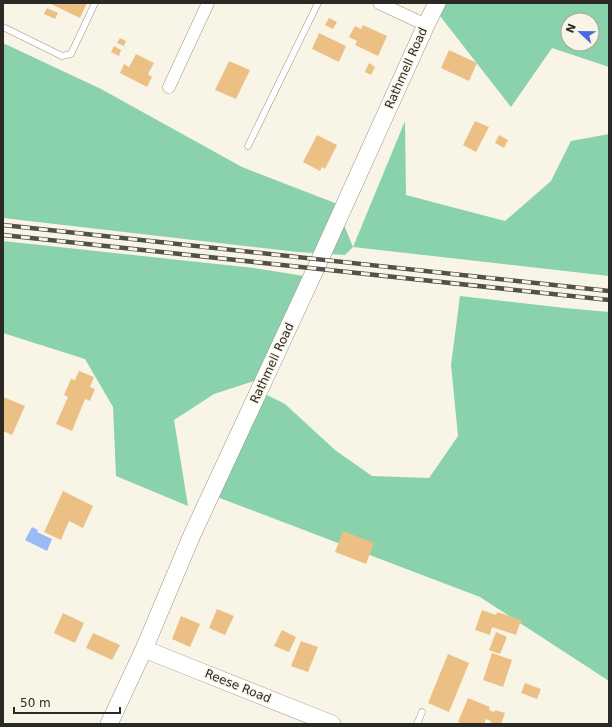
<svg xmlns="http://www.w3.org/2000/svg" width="612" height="727" viewBox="0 0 612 727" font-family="'DejaVu Sans',sans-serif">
  <rect width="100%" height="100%" fill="#f8f5e7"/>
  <path fill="#8ad2ab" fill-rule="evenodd" d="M446,3H609V67L552,48L511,107L440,16ZM568,20H592V44H568Z
    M3,43L101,89L242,167L335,203L353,247L405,121L406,195L505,221L551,181L571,141L609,134V276L353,247L345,255L298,252L3,218Z
    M3,241L254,268L304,276L254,381L214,394L174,420L188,506L116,476L113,407L85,359L3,333Z
    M460,296L565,308L609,312V681L480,597L217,497L265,394L285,404L335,450L372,476L429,478L458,436L451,365Z"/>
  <path fill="#9abaf5" d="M32,527L38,530L37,532L52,539L47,551L25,540Z"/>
  <path fill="#ecc084" d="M49,3H87L80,18Z
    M47,8L58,13L55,19L44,14Z
    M329,18L337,22L333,29L325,25Z
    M363,25L387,36L378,56L355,45L357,41L349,37L355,26L361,29Z
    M319,33L346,46L339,62L312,49Z
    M120,38L126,41L124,46L117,43Z
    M114,46L121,50L119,56L111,52Z
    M449,50L477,63L469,81L441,68Z
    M136,54L154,63L148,74L152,77L147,87L120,73L124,64L129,67Z
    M229,61L250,70L236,99L215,90Z
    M369,63L375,67L371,75L365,72Z
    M475,121L489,127L476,152L463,145Z
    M317,135L337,145L325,169L322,167L320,171L303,162Z
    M499,135L508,140L504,148L495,143Z
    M79,371L94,377L90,387L95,389L90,401L85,399L72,431L56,424L68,397L64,395L71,379L75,380Z
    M3,397L25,406L12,435L3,431Z
    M63,491L93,506L83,528L69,521L61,540L44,532Z
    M343,531L374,543L366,564L335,552Z
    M217,609L234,616L225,635L209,628Z
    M482,610L496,615L497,612L521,620L516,635L492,627L490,635L475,630Z
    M63,613L84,623L75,643L54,633Z
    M181,616L200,624L190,647L172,639Z
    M282,630L296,637L289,652L274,646Z
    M496,632L507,637L500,654L489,650Z
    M93,633L120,645L112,660L86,648Z
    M301,641L318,647L308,672L291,666Z
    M492,653L512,660L503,687L483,680Z
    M448,654L469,663L449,712L428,703Z
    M525,683L541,689L537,699L521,693Z
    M468,698L490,707L489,710L494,712L495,710L505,713L501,724H494L490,722L491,721L486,719L484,724H463L458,722Z"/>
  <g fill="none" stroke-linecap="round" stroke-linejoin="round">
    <defs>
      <path id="lane" d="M3,27L62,56L71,54L95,3
        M248,146L318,3
        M417,724L422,712"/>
      <path id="street" d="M379,3L426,25
        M169,87L208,3"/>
      <path id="secondary" d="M144,649L332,724
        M109,724L144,649L192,535L316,268L426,25L437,3"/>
    </defs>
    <use href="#lane" stroke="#979588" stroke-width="7"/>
    <use href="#street" stroke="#979588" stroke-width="13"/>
    <use href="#secondary" stroke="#979588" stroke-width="18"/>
    <use href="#lane" stroke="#fff" stroke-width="6"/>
    <use href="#street" stroke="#fff" stroke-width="12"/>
    <use href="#secondary" stroke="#fff" stroke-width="17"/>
    <defs>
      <path id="rail" d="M3,225L609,291
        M3,235L609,300"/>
    </defs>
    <use href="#rail" stroke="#515049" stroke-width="4.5"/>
    <use href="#rail" stroke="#f8f5e7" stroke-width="3" stroke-dasharray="9" stroke-linecap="butt"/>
  </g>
  <g text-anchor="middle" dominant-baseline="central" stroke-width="3" stroke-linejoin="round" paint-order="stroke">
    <g font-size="12" fill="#2a2924" stroke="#f8f5e7">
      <text transform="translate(406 68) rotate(-66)">Rathmell Road</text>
      <text transform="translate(272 363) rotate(-65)">Rathmell Road</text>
      <text transform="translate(238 686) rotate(22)">Reese Road</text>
    </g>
  </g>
  <rect width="612" height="727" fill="none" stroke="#2a2924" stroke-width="8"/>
  <g transform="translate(580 32) rotate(292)"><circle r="19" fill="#f8f5e7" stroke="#a6a399"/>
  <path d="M0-3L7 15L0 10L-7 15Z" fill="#496bdf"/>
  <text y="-6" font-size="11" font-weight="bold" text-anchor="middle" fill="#2a2924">N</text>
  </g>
  <path d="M14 707v6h106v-6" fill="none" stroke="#2a2924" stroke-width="2"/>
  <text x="20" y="707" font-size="12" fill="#2a2924" stroke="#f8f5e7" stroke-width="3" paint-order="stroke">50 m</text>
</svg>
